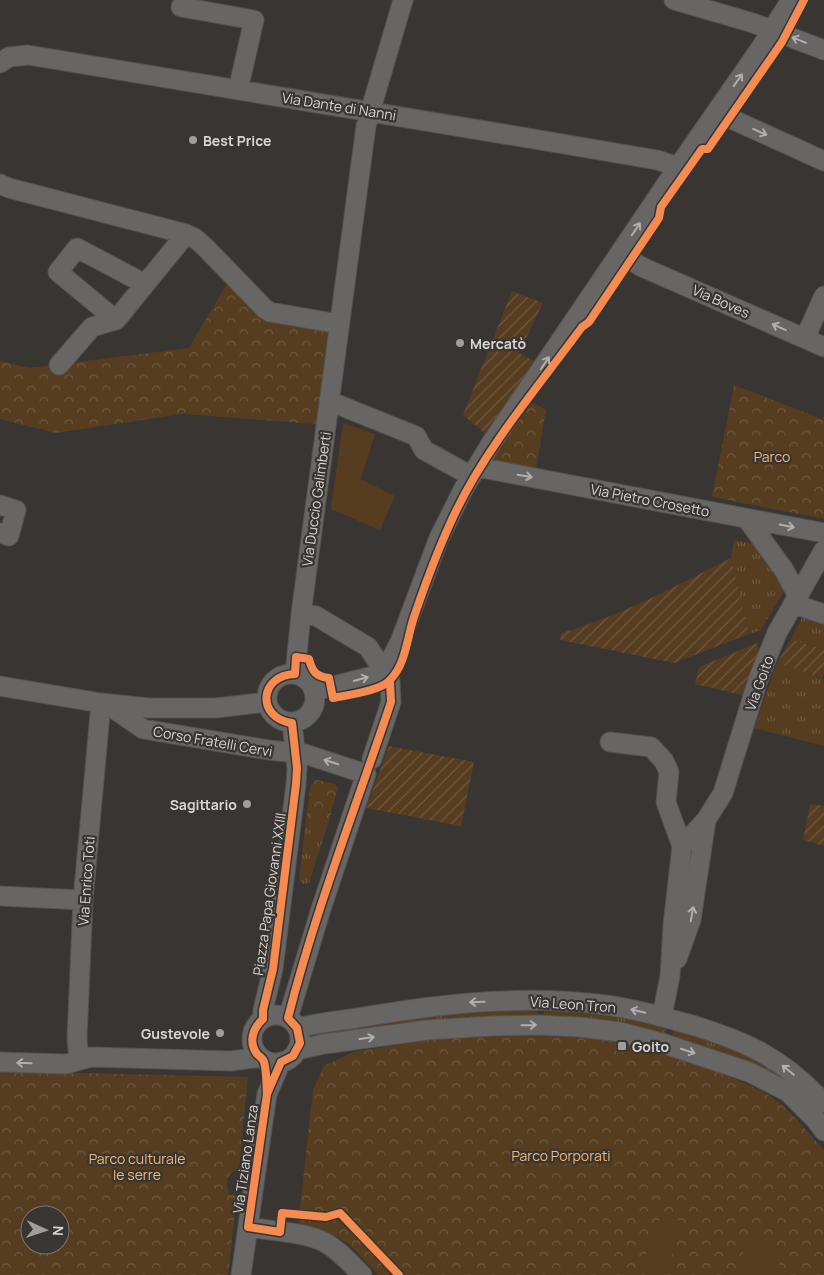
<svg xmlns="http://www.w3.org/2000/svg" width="824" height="1275" viewBox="0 0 824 1275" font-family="Manrope,sans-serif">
  <defs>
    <pattern id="grass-tufts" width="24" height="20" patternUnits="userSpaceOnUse" patternTransform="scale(1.25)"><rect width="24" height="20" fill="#563d20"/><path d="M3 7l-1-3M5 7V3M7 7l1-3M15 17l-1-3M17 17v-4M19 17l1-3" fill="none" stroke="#6e5840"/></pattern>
    <pattern id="forest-crowns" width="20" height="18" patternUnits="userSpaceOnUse" patternTransform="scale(1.25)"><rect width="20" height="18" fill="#563d20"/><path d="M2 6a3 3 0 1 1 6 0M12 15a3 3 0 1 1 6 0" fill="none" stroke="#6e5840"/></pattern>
    <pattern id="garden-furrows" width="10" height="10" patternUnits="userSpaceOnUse" patternTransform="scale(1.25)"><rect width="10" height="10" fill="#563d20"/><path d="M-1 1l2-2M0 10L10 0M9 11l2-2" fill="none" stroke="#6e5840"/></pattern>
  </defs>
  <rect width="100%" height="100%" fill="#383533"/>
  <path fill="url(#grass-tufts)" d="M734,540L755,544L787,586L761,630L749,634L731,558Z
    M803,616L824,623V650L791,639Z
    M777,663L824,679V746L754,728Z
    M306,820L328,824L310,880L309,883L304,884L301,883L299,878Z
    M537,1009V1020L331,1038L329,1027L451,1012Z
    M544,1010L619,1016L667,1026L664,1038L543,1020Z
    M674,1028L744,1052L804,1088L671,1039Z"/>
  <path fill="url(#forest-crowns)" fill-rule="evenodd" d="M232,275L265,309L339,324L326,425L183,414L56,433L0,419V361L29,368L189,348Z
    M734,385L822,419L824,416V519L712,497Z
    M526,399L546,410L535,475L483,464Z
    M317,780L334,784L338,787L328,824L306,820L310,788L314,781Z
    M489,1036C536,1036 584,1034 630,1044C663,1050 698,1062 728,1076C746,1084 767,1092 782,1105C797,1119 810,1135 824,1150V1275H378L350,1245L338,1237L298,1226L313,1090L324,1066L353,1052L429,1040Z
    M0,1071L248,1077L239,1170C226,1172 225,1183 229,1194L237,1195L228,1275H0ZM30,1215H60V1245H30Z"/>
  <path fill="url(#garden-furrows)" d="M512,291L543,303L519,353L534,361L487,435L463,415Z
    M731,558L749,634L674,663L560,640L561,633C621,616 675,586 731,558Z
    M791,639L824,650V673L822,678L777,663Z
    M757,643L760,651L742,695L695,684L699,667Z
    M389,746L474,762L461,826L366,808Z
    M810,804L824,806V846L803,840Z"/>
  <path fill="#563d20" d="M343,423L375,434L361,479L395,496L380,530L331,509Z
    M662,1214L685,1223L664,1275L641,1267Z
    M750,1236L785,1250L775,1275H734Z"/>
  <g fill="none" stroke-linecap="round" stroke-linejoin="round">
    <defs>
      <path id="minor" d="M674,0L753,23L824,50
        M181,7L254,20L238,90
        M0,63L9,57L28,55L534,139L657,160L678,167
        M716,112L824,161
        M0,184L9,188L186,234L196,239L205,247L265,309L270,312L339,324
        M620,254L642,267L824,347
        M116,320L58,272L77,248L145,284
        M805,338L824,296
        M59,365L92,327L116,320L186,234
        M329,401L416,436L424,450L471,476
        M477,467L824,533
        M0,505L16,510L9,536L0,533
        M747,519L784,570L798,596
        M794,604L824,614
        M301,614L316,616L368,647L390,681L391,702L372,759
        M267 698a24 24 0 1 1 48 0a24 24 0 1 1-48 0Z
        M295,674L301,614L366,126L403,0
        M0,686L101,703L149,708H216L267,702
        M314,691L373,676L383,670L391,659L400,642L439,538L464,488L492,442L678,167L760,49L791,0
        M107,704L143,729L269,750L305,754L366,774L321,909L288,1018
        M610,742L651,747L664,761L669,772L666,802L682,846L673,925L670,976L662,1016
        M682,846L706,820L723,793L759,677L777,633L824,550
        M0,896L83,900
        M677,959L691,920L706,820
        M252 1039a24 24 0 1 1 48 0a24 24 0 1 1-48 0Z
        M263,1019V1010L273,969L296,784L297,768L292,723
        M297,1028C317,1023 337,1021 357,1018C438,1004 522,994 605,1005C632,1008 659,1016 685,1023C744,1040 782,1057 824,1103
        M297,1050L324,1044L427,1030L492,1026L538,1025L579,1027L620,1032L665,1044L749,1072L788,1092L815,1119L824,1131
        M79,1060L77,1038L83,900L101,703
        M0,1062L66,1064L91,1057L231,1061L260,1057
        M248,1227C269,1231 306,1232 324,1242C339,1250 350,1263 362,1275
        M241,1275L267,1094L281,1062"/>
    </defs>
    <use href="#minor" stroke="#545250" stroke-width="21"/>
    <use href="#minor" stroke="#676664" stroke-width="19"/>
    <defs>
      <path id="cycleway" d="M390,681L391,702C356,807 315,911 288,1018L297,1028L300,1043L293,1056L281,1062L267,1094L248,1227L280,1232L282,1213L326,1217L340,1213L399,1275
        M267,1094C266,1083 267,1072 264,1062C263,1058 260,1057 257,1054C248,1042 253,1028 263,1019V1010L273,969L296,784L297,768L292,723C256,718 259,675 295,674L296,657L309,659C312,671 316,677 329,678L333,698C347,695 381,691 390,680C407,663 407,635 415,614C427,579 440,544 456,511C488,445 538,387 582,327L589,322L659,218L661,207L702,149H708L782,42L804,0"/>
    </defs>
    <use href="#cycleway" stroke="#393532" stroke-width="11"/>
    <use href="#cycleway" stroke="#f68b52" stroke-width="8"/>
  </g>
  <defs><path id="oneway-shaft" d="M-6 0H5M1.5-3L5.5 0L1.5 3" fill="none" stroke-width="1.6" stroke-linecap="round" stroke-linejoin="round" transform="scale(1.25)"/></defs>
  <g stroke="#b0afad">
    <use href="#oneway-shaft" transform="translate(799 40) rotate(-158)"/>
    <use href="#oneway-shaft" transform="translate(738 80) rotate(-55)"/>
    <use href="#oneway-shaft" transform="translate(760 132) rotate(24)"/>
    <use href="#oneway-shaft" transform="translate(636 229) rotate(-56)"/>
    <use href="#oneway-shaft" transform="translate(779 327) rotate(-156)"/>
    <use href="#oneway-shaft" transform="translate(545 363) rotate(-56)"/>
    <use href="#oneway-shaft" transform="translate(525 476) rotate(9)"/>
    <use href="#oneway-shaft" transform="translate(787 526) rotate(11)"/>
    <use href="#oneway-shaft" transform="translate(361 679) rotate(-16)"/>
    <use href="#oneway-shaft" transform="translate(331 762) rotate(-162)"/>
    <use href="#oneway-shaft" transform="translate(692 914) rotate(-80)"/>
    <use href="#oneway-shaft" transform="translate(477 1002) rotate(178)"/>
    <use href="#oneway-shaft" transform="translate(638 1011) rotate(-167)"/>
    <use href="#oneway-shaft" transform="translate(529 1025) rotate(-1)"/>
    <use href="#oneway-shaft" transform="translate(367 1038) rotate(-8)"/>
    <use href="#oneway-shaft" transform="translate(688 1051) rotate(18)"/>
    <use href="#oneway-shaft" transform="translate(24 1063) rotate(-178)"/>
    <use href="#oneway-shaft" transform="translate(788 1070) rotate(-141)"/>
  </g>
  <g fill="#a09e9c" stroke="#393532" stroke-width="2">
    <circle cx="193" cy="140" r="5"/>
    <circle cx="460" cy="343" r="5"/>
    <circle cx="247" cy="804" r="5"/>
    <circle cx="220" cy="1033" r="5"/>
    <rect x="617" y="1041" width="10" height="10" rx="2.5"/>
  </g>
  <g text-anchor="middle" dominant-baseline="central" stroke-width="4.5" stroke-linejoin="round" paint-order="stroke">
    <g font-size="14" fill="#d8d6d4" stroke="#393532">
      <text transform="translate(339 106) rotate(9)">Via Dante di Nanni</text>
      <text transform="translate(721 301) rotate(24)">Via Boves</text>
      <text transform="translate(316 499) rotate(-82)">Via Duccio Galimberti</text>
      <text transform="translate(650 500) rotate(11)">Via Pietro Crosetto</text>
      <text transform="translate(759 683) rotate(-70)">Via Goito</text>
      <text transform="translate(213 741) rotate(10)">Corso Fratelli Cervi</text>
      <text transform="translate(86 881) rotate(-86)">Via Enrico Toti</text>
      <text transform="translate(269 894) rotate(-82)">Piazza Papa Giovanni XXIII</text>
      <text transform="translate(573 1004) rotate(4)">Via Leon Tron</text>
      <text transform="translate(245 1159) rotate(-82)">Via Tiziano Lanza</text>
    </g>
    <g font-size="14" font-weight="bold" fill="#d8d6d4" stroke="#393532" text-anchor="start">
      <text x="203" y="140">Best Price</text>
      <text x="470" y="343">Mercatò</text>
      <text x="237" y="804" text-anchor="end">Sagittario</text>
      <text x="210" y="1033" text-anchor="end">Gustevole</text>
      <text x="632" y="1046">Goito</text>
    </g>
    <g font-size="14" fill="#f4b571" stroke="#393532">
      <text x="772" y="456">Parco</text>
      <text x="561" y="1155">Parco Porporati</text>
      <text x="137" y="1158">Parco culturale<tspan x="137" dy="16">le serre</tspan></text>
    </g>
  </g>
  <g transform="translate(45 1230) rotate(93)"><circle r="24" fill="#393532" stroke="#797573"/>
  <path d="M0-4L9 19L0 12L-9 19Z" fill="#a09e9c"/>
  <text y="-8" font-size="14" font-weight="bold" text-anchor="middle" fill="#d8d6d4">N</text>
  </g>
</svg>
